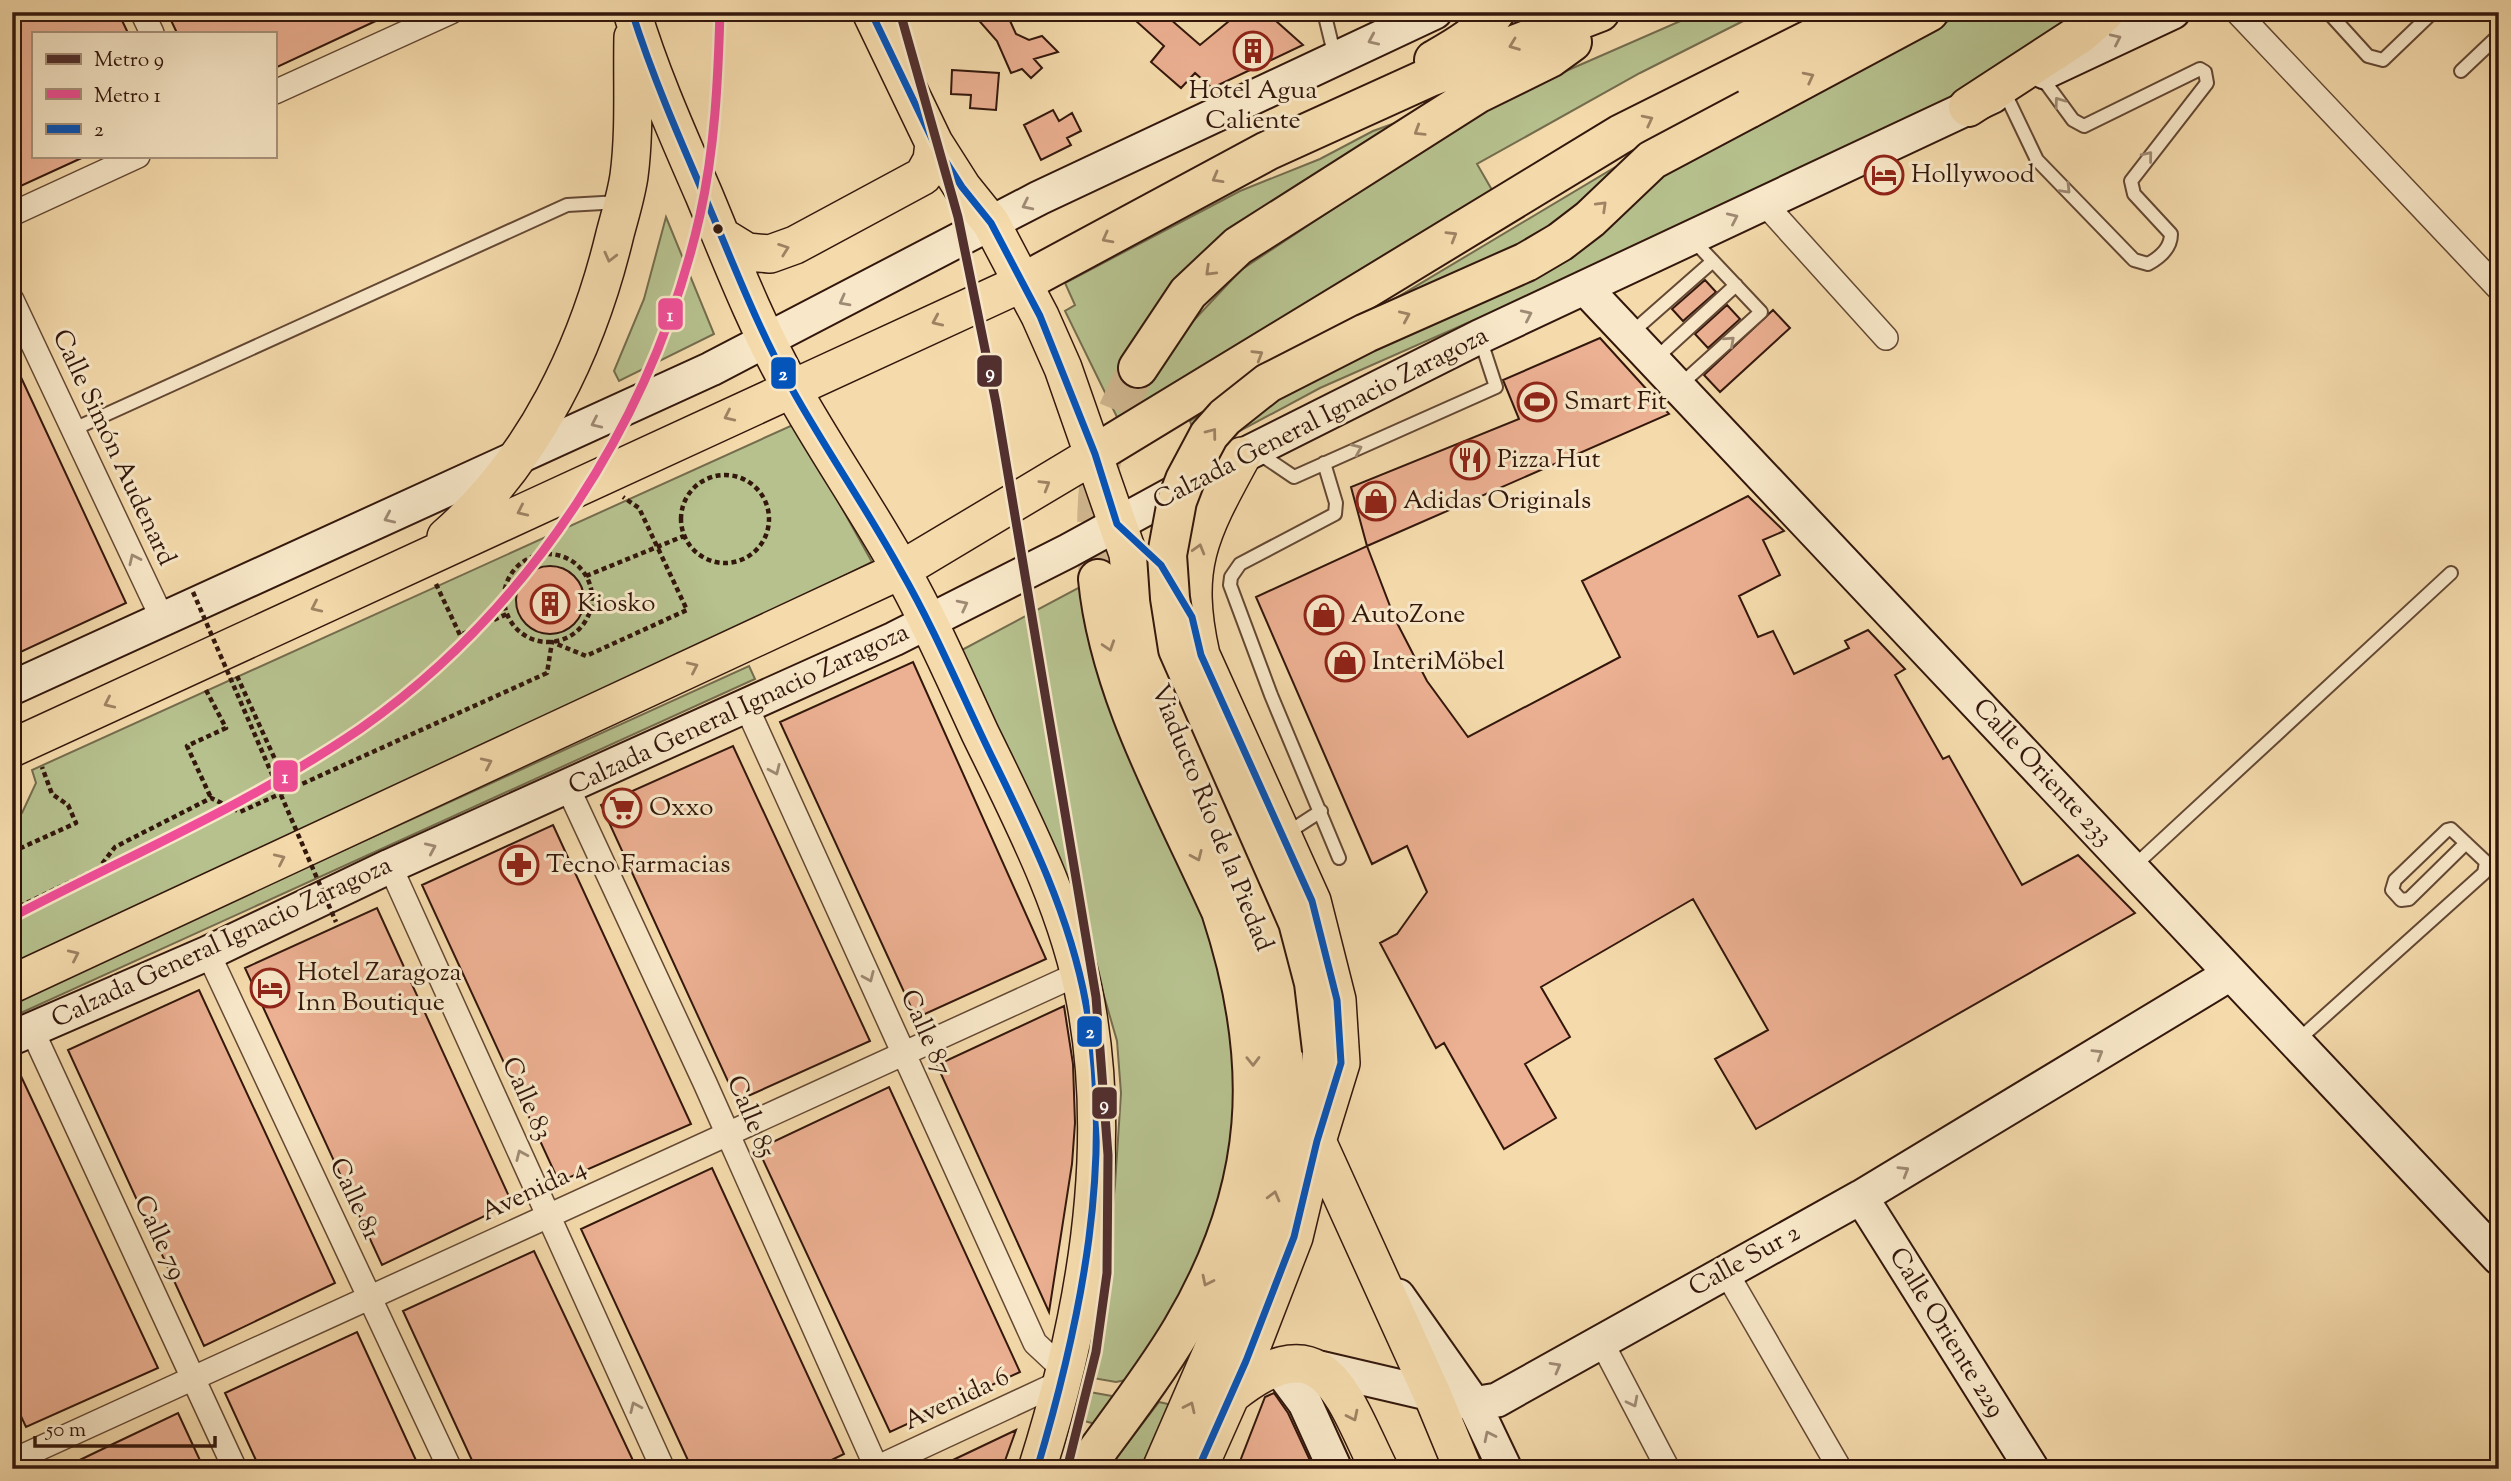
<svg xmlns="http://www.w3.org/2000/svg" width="2511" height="1481" viewBox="0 0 2511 1481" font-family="'Sorts Mill Goudy',serif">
  <rect width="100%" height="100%" fill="#f5dbac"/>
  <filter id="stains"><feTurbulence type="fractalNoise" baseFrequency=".00286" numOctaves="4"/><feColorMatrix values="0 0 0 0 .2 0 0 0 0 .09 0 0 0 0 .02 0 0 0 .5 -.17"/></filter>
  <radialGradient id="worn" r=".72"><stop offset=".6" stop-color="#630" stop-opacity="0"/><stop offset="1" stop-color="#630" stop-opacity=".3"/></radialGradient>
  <path fill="#b6c18e" stroke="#746c4d" stroke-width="2" d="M1701,12H1761L1640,73L1477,164L1492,190L1118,419L1065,311L1075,305L1065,283L1240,191L1320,159L1373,131L1409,118L1123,362L1109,394L1159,371L1180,335L1241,270L1429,145L1485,110L1550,78Z
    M1965,12H2083L1984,86L1535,293L1320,388L1236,433H1194L1190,421L1634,156L1646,184Z
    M666,217L714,334L619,381L614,371L644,299Z
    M795,424L872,562L606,694L12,975V818L22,813L36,783L32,770Z
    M1080,587L1085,624L1101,683L1225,967L1241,1127L1197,1277L1126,1380L1116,1382L1087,1377L1107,1260L1115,1185L1121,1093L1117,1041L1087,937L960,651Z
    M749,666L755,679L12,1017V1001Z
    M1084,1391L1123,1398L1103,1426L1077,1419Z
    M1159,1402L1172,1405L1141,1469H1108Z"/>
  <path fill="#ecb092" stroke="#33170c" stroke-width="2" d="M12,12H118L128,33H33V156H86L12,190Z
    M167,12H395L275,68V33H177Z
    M976,12H1006L1016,34L1029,40L1042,36L1058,52L1034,59L1042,68L1031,78L1022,69L1011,73L997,41L974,15Z
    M1126,12H1162L1200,45L1240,12H1266L1303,45L1212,88L1195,73L1181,88L1151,62L1164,46Z
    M952,70L999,73L996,110L970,108L971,95L951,94Z
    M1053,110L1059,121L1072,113L1081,131L1067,138L1071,145L1041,160L1024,125Z
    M1705,280L1716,292L1683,321L1672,309Z
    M1727,305L1740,319L1708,348L1695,334Z
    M1773,310L1790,328L1720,392L1704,375Z
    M1600,338L1669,414L1367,546L1351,487L1519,419L1503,380Z
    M12,358L126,603L12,656Z
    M1748,496L1784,531L1763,540L1780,575L1739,596L1758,637L1773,631L1794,674L1849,648L1845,641L1868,630L1905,669L1895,675L1943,759L1949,756L2022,885L2078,855L2135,913L1756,1129L1715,1059L1768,1030L1693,899L1541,987L1570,1037L1525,1064L1556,1118L1504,1149L1444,1043L1436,1048L1380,943L1397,934L1427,892L1407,846L1372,864L1256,597L1367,546L1395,619L1427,681L1468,737L1620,657L1582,581Z
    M516 600a34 34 0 1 1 68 0a34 34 0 1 1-68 0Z
    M913,662L1046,959L916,1018L780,722Z
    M733,746L870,1041L737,1101L601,805Z
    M553,825L691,1124L559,1182L422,885Z
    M377,908L512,1203L382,1265L245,968Z
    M199,990L335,1283L204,1346L68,1050Z
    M1064,1006L1073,1064L1075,1123L1072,1164L1049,1312L937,1065Z
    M12,1057L158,1368L26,1427L12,1397Z
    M889,1087L1020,1372L890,1432L758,1149Z
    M712,1168L844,1454L813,1469H692L581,1229Z
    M534,1251L596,1382L637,1469H476L403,1311Z
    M357,1332L420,1469H260L225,1393Z
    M1274,1393L1288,1413L1314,1469H1237L1265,1397Z
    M178,1413L204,1469H61L113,1444Z
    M1016,1430L1002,1469H934Z"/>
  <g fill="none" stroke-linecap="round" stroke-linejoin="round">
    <path stroke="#ceb48c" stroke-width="38" stroke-dasharray="38 19" stroke-linecap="butt" d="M1098,579C1093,493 1096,445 1138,368"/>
    <defs>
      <path id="lane" d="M1324,12L1335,57
        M2328,12L2368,56L2383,60L2433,12
        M2461,71L2499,35
        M2004,91L2037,160L2134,260L2148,264C2159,258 2171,248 2171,234L2134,194L2131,181L2207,83L2205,72L2200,69L2084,126L2073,120L2040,75
        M1630,334L1713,261
        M1654,360L1736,285
        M1679,386L1761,312L1693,240
        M74,429L567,205L620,202
        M1257,452L1294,477L1496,387L1480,338
        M1324,463L1336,503L1335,514L1240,564L1231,577L1230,585L1271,695L1339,858
        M12,815L14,814
        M1284,835L1321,811
        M2132,868L2451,573
        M2297,1041L2484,873L2486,862L2451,829L2447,830L2395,880L2392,890L2401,900L2409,899L2466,843"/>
      <path id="street" d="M142,12L152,33
        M2237,12L2499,289
        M275,92L451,12
        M1764,203L1886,338
        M12,214L138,156
        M12,300L163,620
        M747,708L1035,1343L1066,1372
        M568,788L705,1083L877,1469
        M390,866L663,1469
        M208,953L450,1469
        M32,1030L235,1469
        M1726,1272L1840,1469
        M1601,1341L1668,1469
        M12,1461L1080,973
        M874,1469L1063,1381"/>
      <path id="secondary" d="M2045,72L2173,12
        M1585,288L2499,1258
        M12,688L711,369L1039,198L1435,12
        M12,1038L208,953L390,866L894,639L1068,551L1242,456L1479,337L1993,96
        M1861,1197L2032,1469
        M1398,1296L1474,1404L1505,1469
        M1278,1367L1305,1403L1335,1469
        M1320,1368L1474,1404L1497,1400L1861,1197L2230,974"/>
      <path id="primary" d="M632,12C651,75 678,135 704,195C731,260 757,327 792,389C826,450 867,509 901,570C931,623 955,679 980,733C1022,819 1069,909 1086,1004C1114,1158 1084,1321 1037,1469
        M871,12L934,143L962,187L991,223L1040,316L1063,368L1128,554L1135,619L1147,663L1248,896L1267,946L1276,984L1288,1096L1280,1172L1254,1255L1161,1469
        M721,236L747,252L770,254L795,245L923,176L932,160L934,143
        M446,537C535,459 588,347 615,234C620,215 626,196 629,176C635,131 632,83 633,37
        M12,748L1022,283
        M12,984L901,570L1095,454
        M1317,1141L1432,1394L1463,1469
        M1231,1395C1324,1320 1342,1394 1379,1469
        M1198,1469L1246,1361L1294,1237L1317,1141L1341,1063L1337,1000L1312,901L1201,655C1181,566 1200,533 1242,456"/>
      <path id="highway" d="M1434,60C1455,48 1482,33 1495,12
        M1968,107L2080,34L2105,12
        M1748,109L1929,12
        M1022,283L1267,151L1430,77L1600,12
        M1138,368L1188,293L1238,246L1477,94L1550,58L1572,42
        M1095,454L1621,134L1865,12
        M1317,1141L1322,1050
        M1084,1469C1117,1423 1153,1378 1182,1329C1265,1189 1271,1063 1221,911C1174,806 1109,694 1098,579"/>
    </defs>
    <use href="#lane" stroke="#644834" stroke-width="16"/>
    <use href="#street" stroke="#644834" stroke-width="26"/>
    <use href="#secondary" stroke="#33170c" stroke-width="37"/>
    <use href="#primary" stroke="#33170c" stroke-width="40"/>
    <use href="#highway" stroke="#33170c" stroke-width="42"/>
    <path stroke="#33170c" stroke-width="4.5" stroke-dasharray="5 3.5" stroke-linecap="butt" d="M681 519a44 44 0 1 1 88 0a44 44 0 1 1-88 0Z
      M504 598a44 44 0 1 1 88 0a44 44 0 1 1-88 0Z
      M586,576L684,536
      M436,584L460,635L507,614
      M237,676L289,790
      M206,690L226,728L187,746L211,798
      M12,852L76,823L68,805L52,794L42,767
      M12,910L99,868L115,847L211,798L240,812L547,673L552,642L586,656L687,610L639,508L623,497"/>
    <use href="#lane" stroke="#f8e8c9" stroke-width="12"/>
    <use href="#street" stroke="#f8e8c9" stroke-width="23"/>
    <use href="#secondary" stroke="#f8e8c9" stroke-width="33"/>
    <use href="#primary" stroke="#f5dbac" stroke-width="37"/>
    <use href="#highway" stroke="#f5dbac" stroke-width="38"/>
    <defs>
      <path id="highway-bridge" d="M1322,1050L1314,983L1298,922L1178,649L1170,598L1167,555L1177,501L1185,480L1209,435L1225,417L1268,383L1366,333L1526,262L1560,242L1590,219L1652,160L1748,109"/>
    </defs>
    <use href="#highway-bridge" stroke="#33170c" stroke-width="42" stroke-linecap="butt"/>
    <path stroke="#33170c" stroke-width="4.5" stroke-dasharray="5 3.5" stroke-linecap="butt" d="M193,592L336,922"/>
    <use href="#highway-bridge" stroke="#f5dbac" stroke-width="38"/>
    <defs>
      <path id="bus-1" d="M632,12C652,75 678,135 704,195C732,260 757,327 792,389C826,450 867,509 901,571C935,630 961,693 991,755C1030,834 1070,916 1086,1004C1114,1161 1082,1318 1037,1469
        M871,12L934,143L962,187L991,223L1040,316L1095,454L1117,524L1161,565L1192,617L1201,655L1312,901L1337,1000L1341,1063L1317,1141L1294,1237L1246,1361L1198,1469"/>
    </defs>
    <use href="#bus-1" stroke="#f8e8c9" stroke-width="12"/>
    <use href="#bus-1" stroke="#0554ba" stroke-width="7"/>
    <defs>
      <path id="metro-1" d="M900,12L958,217L996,403L1096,997L1108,1155L1107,1273L1096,1352L1067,1469"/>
      <path id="metro-2" d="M12,917C128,856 252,803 360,729C531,609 654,418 700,215C715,148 718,80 720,12"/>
    </defs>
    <use href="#metro-1" stroke="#f8e8c9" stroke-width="14"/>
    <use href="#metro-2" stroke="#f8e8c9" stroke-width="14"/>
    <use href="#metro-1" stroke="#512f2e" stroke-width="9"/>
    <use href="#metro-2" stroke="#f04e98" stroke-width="9"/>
  </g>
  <defs><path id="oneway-chevron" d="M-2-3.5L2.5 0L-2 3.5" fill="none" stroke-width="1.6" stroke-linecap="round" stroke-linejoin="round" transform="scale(1.75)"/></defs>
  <g stroke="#9f8a74">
    <use href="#oneway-chevron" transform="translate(2116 39) rotate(-25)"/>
    <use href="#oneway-chevron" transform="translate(1373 40) rotate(156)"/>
    <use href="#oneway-chevron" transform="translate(2059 102) rotate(-126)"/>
    <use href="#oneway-chevron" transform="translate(2148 156) rotate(-51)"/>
    <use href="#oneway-chevron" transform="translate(2066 189) rotate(46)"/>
    <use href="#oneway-chevron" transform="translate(1027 205) rotate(154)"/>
    <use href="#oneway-chevron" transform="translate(1733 218) rotate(-25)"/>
    <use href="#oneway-chevron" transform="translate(844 301) rotate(152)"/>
    <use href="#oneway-chevron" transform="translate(1527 315) rotate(-25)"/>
    <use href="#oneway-chevron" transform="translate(1730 341) rotate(-42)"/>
    <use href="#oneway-chevron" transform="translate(596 423) rotate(155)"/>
    <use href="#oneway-chevron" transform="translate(1357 449) rotate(-24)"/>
    <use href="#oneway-chevron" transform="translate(389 518) rotate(156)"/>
    <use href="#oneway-chevron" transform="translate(134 559) rotate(-115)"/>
    <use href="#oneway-chevron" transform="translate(963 605) rotate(-27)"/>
    <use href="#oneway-chevron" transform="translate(775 770) rotate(66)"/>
    <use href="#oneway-chevron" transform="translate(431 848) rotate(-24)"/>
    <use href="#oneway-chevron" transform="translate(869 977) rotate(66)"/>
    <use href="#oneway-chevron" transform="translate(2098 1054) rotate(-31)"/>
    <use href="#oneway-chevron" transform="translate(521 1155) rotate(-114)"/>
    <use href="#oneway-chevron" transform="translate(1904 1171) rotate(-31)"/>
    <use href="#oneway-chevron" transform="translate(1556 1367) rotate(-29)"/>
    <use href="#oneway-chevron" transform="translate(1633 1402) rotate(63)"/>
    <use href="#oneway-chevron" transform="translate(635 1407) rotate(-114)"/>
    <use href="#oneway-chevron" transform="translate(1489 1436) rotate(-116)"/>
  </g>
  <g stroke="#9e8364">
    <use href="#oneway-chevron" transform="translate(1514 45) rotate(159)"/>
    <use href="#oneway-chevron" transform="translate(1809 77) rotate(-27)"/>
    <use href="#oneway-chevron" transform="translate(1648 120) rotate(-27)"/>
    <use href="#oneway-chevron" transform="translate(1419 131) rotate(148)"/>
    <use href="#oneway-chevron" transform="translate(1217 178) rotate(151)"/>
    <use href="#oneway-chevron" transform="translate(1602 206) rotate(-44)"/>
    <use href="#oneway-chevron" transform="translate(1452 236) rotate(-31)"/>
    <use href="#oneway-chevron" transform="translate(1107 238) rotate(152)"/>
    <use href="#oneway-chevron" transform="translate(784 249) rotate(-20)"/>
    <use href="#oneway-chevron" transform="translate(610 257) rotate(104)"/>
    <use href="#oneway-chevron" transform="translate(1210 271) rotate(136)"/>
    <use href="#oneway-chevron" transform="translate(1405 316) rotate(-24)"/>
    <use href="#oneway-chevron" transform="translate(937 321) rotate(156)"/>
    <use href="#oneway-chevron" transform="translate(1258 355) rotate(-31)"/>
    <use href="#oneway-chevron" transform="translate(729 416) rotate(155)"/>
    <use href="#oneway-chevron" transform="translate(1212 433) rotate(-53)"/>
    <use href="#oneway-chevron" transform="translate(1045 485) rotate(-31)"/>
    <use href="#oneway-chevron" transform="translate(522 511) rotate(155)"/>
    <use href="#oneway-chevron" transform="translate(1199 549) rotate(-74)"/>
    <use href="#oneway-chevron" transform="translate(316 607) rotate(155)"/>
    <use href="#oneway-chevron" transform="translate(1109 646) rotate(72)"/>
    <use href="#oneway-chevron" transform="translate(693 667) rotate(-25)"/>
    <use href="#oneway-chevron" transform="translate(109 703) rotate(155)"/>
    <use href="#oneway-chevron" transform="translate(487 763) rotate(-25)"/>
    <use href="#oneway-chevron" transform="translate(1197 856) rotate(66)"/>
    <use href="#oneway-chevron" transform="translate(280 859) rotate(-25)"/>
    <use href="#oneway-chevron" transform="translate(74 955) rotate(-25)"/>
    <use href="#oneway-chevron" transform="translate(1253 1061) rotate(89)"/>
    <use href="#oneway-chevron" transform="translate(1274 1196) rotate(-75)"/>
    <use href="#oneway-chevron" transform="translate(1207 1281) rotate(116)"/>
    <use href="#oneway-chevron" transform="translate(1190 1407) rotate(-65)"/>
    <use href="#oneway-chevron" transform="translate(1353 1416) rotate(64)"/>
  </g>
  <defs>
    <symbol id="building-ring" viewBox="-11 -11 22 22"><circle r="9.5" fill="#f8e8c9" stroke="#8f2418" stroke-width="1.5"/><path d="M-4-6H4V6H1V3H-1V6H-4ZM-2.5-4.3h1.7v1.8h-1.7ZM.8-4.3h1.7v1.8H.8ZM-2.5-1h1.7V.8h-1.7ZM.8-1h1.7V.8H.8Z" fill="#8f2418"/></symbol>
    <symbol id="hotel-ring" viewBox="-11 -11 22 22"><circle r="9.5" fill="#f8e8c9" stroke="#8f2418" stroke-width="1.5"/><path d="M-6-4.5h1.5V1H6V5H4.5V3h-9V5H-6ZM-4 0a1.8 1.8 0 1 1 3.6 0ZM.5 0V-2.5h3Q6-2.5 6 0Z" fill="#8f2418"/></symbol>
    <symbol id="stadium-ring" viewBox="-11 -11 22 22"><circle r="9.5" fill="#f8e8c9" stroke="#8f2418" stroke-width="1.5"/><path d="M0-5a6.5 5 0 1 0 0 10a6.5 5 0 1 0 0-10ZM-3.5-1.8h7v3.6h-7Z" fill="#8f2418"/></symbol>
    <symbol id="restaurant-ring" viewBox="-11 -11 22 22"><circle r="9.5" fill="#f8e8c9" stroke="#8f2418" stroke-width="1.5"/><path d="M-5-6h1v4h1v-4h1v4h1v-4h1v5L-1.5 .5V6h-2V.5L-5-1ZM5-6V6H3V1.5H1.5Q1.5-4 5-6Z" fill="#8f2418"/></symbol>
    <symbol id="shop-ring" viewBox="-11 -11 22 22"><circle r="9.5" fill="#f8e8c9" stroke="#8f2418" stroke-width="1.5"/><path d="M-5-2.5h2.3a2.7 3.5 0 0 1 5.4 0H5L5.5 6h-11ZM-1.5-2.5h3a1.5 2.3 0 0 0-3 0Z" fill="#8f2418"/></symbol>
    <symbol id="supermarket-ring" viewBox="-11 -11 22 22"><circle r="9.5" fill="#f8e8c9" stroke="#8f2418" stroke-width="1.5"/><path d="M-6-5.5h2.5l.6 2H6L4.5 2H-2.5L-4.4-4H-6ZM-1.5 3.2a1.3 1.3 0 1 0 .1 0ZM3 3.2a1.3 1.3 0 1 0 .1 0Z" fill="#8f2418"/></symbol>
    <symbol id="pharmacy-ring" viewBox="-11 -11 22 22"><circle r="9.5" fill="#f8e8c9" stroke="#8f2418" stroke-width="1.5"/><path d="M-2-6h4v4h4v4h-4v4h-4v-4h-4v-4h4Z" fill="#8f2418"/></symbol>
  </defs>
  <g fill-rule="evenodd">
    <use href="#building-ring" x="1231" y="29" width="44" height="44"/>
    <use href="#hotel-ring" x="1862" y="153" width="44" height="44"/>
    <use href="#stadium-ring" x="1515" y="380" width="44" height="44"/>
    <use href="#restaurant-ring" x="1448" y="438" width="44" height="44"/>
    <use href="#shop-ring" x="1354" y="479" width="44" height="44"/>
    <use href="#building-ring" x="528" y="582" width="44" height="44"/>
    <use href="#shop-ring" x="1302" y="593" width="44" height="44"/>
    <use href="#shop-ring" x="1323" y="640" width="44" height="44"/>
    <use href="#supermarket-ring" x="600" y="786" width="44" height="44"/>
    <use href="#pharmacy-ring" x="497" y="843" width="44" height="44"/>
    <use href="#hotel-ring" x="248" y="966" width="44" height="44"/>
  </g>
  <circle fill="#33170c" stroke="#f8e8c9" stroke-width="2.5" cx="718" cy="229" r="6"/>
  <g text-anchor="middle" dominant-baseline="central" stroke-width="6" stroke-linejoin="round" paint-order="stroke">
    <g font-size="26" fill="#33170c" stroke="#f8e8c9" text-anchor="start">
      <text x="1253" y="91" text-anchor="middle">Hotel Agua<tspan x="1253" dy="30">Caliente</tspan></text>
      <text x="1911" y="175">Hollywood</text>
      <text x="1564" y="402">Smart Fit</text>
      <text x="1497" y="460">Pizza Hut</text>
      <text x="1403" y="501">Adidas Originals</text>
      <text x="577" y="604">Kiosko</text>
      <text x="1351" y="615">AutoZone</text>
      <text x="1372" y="662">InteriMöbel</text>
      <text x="649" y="808">Oxxo</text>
      <text x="546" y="865">Tecno Farmacias</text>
      <text x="297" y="973">Hotel Zaragoza<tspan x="297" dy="30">Inn Boutique</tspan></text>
    </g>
    <g font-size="26" fill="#33170c" stroke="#f8e8c9">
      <text transform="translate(1321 419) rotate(-27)">Calzada General Ignacio Zaragoza</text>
      <text transform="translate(113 448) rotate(65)">Calle Simón Audenard</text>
      <text transform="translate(739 710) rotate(-25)">Calzada General Ignacio Zaragoza</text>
      <text transform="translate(2042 773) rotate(47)">Calle Oriente 233</text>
      <text transform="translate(1211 818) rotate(68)">Viaducto Río de la Piedad</text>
      <text transform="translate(222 943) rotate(-25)">Calzada General Ignacio Zaragoza</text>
      <text transform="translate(925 1033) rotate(66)">Calle 87</text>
      <text transform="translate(526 1099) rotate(66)">Calle 83</text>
      <text transform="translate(750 1117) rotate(67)">Calle 85</text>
      <text transform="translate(534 1191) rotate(-25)">Avenida 4</text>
      <text transform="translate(354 1199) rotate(65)">Calle 81</text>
      <text transform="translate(159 1238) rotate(65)">Calle 79</text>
      <text transform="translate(1745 1261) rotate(-29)">Calle Sur 2</text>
      <text transform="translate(1946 1333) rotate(58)">Calle Oriente 229</text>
      <text transform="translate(957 1400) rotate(-25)">Avenida 6</text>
    </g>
  </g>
  <g stroke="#f8e8c9" stroke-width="2.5">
    <rect x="657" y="297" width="27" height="34" rx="7" fill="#f04e98"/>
    <rect x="976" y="354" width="27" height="34" rx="7" fill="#512f2e"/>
    <rect x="770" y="356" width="27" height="34" rx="7" fill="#0554ba"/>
    <rect x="272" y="759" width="27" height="34" rx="7" fill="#f04e98"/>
    <rect x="1076" y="1015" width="27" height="33" rx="7" fill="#0554ba"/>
    <rect x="1091" y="1086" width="27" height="34" rx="7" fill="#512f2e"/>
  </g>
  <g font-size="19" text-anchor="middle" font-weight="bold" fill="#fff">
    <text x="670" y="321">1</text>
    <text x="990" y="378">9</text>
    <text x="783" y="380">2</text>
    <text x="285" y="783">1</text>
    <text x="1090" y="1038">2</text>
    <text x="1104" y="1110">9</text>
  </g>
  <rect width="2511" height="1481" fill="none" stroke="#f5dbac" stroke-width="42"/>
  <rect x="14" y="14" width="2483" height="1453" fill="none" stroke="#33170c" stroke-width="3.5"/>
  <rect x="21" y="21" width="2469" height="1439" fill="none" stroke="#33170c" stroke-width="2"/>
  <rect x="32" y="32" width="245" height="126" fill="#f8e8c9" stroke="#a9947d" stroke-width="2"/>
  <rect x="46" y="54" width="35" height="10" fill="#512f2e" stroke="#a9947d" stroke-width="2"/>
  <text x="94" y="66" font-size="21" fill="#33170c">Metro 9</text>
  <rect x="46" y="89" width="35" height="10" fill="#f04e98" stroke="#a9947d" stroke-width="2"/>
  <text x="94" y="102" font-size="21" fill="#33170c">Metro 1</text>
  <rect x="46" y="124" width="35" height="10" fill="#0554ba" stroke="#a9947d" stroke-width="2"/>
  <text x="94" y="136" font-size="21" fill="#33170c">2</text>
  <path d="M35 1436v10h180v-10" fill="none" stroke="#33170c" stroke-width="3.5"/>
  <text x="46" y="1436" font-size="21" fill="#33170c" stroke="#f8e8c9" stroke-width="5" paint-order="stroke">50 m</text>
  <rect width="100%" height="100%" filter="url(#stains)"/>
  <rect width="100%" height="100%" fill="url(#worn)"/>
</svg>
